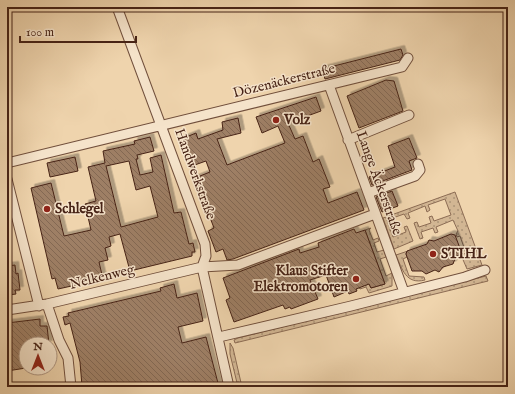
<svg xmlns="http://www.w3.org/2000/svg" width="515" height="394" viewBox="0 0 515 394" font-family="'IM FELL English',serif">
  <defs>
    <pattern id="grass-dots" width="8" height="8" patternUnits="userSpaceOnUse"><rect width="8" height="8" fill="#d2b693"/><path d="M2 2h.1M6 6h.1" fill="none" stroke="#ac9477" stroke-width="1.8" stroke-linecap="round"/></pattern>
    <pattern id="building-back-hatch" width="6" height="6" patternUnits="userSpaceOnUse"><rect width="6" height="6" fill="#9e7f65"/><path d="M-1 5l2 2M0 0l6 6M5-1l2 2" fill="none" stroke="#836852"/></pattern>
    <filter id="shadow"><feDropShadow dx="3.5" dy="-3.5" stdDeviation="0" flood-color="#0004"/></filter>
  </defs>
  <rect width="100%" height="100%" fill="#efd4ad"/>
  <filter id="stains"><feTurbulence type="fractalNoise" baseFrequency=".005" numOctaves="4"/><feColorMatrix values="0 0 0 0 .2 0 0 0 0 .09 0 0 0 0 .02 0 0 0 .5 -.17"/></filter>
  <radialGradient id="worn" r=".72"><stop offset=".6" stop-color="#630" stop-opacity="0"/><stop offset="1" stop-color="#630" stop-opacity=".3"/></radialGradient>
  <path fill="url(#grass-dots)" stroke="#8c6c54" d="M455,192L482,265L467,269L461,255L466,253L460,236L457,237L456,234L458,231L453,220L436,227L438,232L435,233L433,228L421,232L423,238L420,239L414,223L417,222L419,227L431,223L429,217L432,216L434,221L451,215L445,199L428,205L430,210L427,212L425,206L408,213L410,218L407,219L404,214L387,220L393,237L406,232L404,227L407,226L413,241L394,249L383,218Z
    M371,228L369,230L373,240L378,238L379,241L374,243L377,252L384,250L386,257L380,259L386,276L392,273V286L369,293L366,287L360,289L359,287L369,284L371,288L385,284L365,230Z
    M408,251L406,253L407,257L403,259L409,276L424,277L425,280C406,285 402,269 396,255Z
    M486,276L488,281L235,343L234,340L238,338Z
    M230,343L233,348L242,387H238L230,354Z"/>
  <path fill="url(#building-back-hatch)" stroke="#472316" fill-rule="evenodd" filter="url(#shadow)" d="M401,49L403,55L400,60L325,79L322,69Z
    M386,80L394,81L403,111L359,128L347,96Z
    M316,97L321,111L288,123L295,139L303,136L313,162L319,159L330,187L323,189L328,203L357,192L364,210L233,259L227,260L223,249L216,252L208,231L214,228L195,178L210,172L206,161L189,167L179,140L196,133L198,139L223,130L222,122L238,118L241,133L217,139L227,165L285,143L278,126L262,133L256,117Z
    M150,137L154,151L137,155L138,159H136L140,175L153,172L150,158L161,155L174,213L181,212L189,244L193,243L195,252H192V256L130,271L120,234L109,237L111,246L105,248L108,260L99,262L103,279L58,289L55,278L52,279L31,188L51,183L64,236L91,230L85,204L96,201L88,167L105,163L103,151L135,144L134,141ZM129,161L136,190L150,186L158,217L121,227L106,166Z
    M409,138L417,158L409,161L412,170L372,185L369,177L395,167L388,146Z
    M75,157L78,171L50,177L47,163Z
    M392,191L398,206L382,212L376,197Z
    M354,229L356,233L365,230L385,284L371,288L369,284L356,289L357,291L349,294L348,291L334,297L326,275L310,280L318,299L291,309L290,307L285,309L283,305L234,322L226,300L230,298L223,278L299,249L300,253L319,247L318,243Z
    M451,234L455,235L461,251V255L456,256L453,264L443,267L439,272L435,270L426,274L422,271H412L406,254L407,251L427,244L429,240L434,241Z
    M15,265L16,274L18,273L20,290H15L16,294L8,295L7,266Z
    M174,284L177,298L197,293L203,321L178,327L182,343L206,337L219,387H96V383L82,386L80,362L70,323L65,325L63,317L69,316L68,313L161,291L160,288Z
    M40,319V326H47L49,344H26V368L7,371V323Z"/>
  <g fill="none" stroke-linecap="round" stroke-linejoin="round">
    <defs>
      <path id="minor" d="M117,7L205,244L206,256L202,267L229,387
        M329,85L404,292
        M348,140L409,115
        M7,163L402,67L408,58
        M7,179L39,306
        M368,193L415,176L420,170L418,164
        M47,304L59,340L68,358L71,387
        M7,310L47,304L202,267L238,265L375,214
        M219,337L351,306L465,277L485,270"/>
    </defs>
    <use href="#minor" stroke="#714f3c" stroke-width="11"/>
    <use href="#minor" stroke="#f5e3ca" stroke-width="9"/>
  </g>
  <g fill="#8f2418" stroke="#f5e3ca" stroke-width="1.5">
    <circle cx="276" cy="120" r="4"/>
    <circle cx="47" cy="209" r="4"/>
    <circle cx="433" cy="254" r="4"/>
    <circle cx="356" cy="279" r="4"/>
  </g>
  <g text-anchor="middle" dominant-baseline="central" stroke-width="3" stroke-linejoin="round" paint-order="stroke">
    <g font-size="14" fill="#472316" stroke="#f5e3ca">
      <text transform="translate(284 81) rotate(-14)">Dözenäckerstraße</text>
      <text transform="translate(195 174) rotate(70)">Handwerkstraße</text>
      <text transform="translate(379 183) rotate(70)">Lange Äckerstraße</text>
      <text transform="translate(102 277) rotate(-14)">Nelkenweg</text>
    </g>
    <g font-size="14" font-weight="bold" fill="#472316" stroke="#f5e3ca" text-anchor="start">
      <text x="284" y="120">Volz</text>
      <text x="55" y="209">Schlegel</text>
      <text x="441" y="254">STIHL</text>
      <text x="348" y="271" text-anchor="end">Klaus Stifter<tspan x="348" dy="16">Elektromotoren</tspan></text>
    </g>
  </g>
  <rect width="515" height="394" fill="none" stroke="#efd4ad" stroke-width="24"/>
  <rect x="8" y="8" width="499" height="378" fill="none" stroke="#472316" stroke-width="2"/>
  <rect x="12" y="12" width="491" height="370" fill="none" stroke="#472316"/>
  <g transform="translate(38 356)"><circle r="19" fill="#f5e3ca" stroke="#af9682"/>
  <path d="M0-3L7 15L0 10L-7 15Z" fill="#8f2418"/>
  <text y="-6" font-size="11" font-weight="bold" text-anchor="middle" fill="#472316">N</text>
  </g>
  <path d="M20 36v6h116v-6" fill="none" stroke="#472316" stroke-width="2"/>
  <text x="26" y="36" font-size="12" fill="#472316" stroke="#f5e3ca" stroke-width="3" paint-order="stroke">100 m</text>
  <rect width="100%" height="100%" filter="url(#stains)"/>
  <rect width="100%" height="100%" fill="url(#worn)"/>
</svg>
